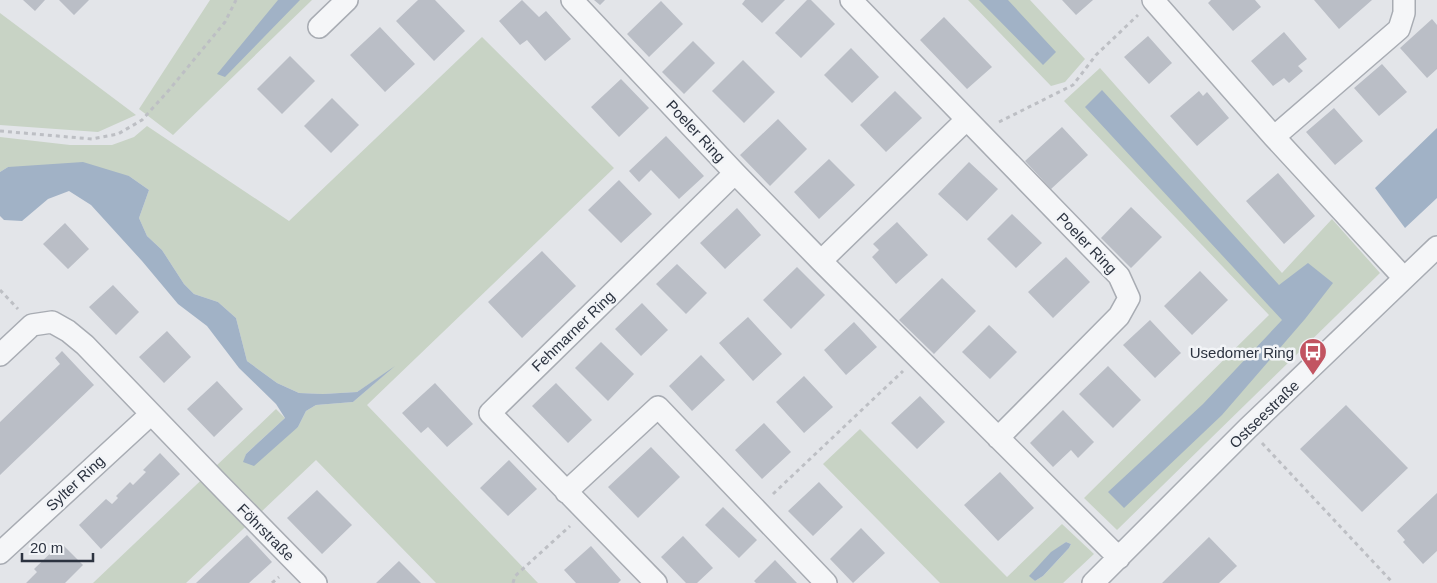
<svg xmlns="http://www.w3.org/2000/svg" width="1437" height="583" viewBox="0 0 1437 583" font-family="Helvetica,sans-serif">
  <rect width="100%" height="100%" fill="#e3e5e9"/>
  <path fill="#c8d3c5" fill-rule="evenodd" d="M210,0H312L173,135L139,109Z
    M968,0H1030L1085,59L1065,82L1051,86Z
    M0,13L136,115L98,132L0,125Z
    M482,37L614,168L367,405L538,583H436L316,460L186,583H93L276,409L285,418L246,454L244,462L298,427L306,411L316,405L353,402L390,370L357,392L323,394L299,393L277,383L247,361L236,318L218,302L194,294L184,284L162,250L147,236L139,218L149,190L129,176L8,167L0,172V137L70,145H112L134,137L147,126L289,221Z
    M1100,68L1282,273L1332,219L1380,273L1117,530L1084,498L1269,315L1064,101Z
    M860,429L1007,577L1062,524L1094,554L1063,583H940L823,464ZM1066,542L1071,544L1069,548L1043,576L1035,581L1030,576L1051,553Z"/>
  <path fill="#a1b2c6" d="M278,0H300L225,77L217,74Z
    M979,0H1008L1056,52L1043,65Z
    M1102,90L1279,285L1308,263L1333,283L1305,319L1222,415L1124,508L1108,492L1203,404L1282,320L1085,107Z
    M1437,128V198L1405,228L1375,188Z
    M83,162L129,176L149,190L139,218L147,236L162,250L184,284L194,294L218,302L236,318L247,361L277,383L299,393L323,394L357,392L395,366L353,402L316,405L306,411L298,427L254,466L243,462L246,454L285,418L276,404L239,368L207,326L178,304L142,261L91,205L69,191L48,199L22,221L4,220L0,216V172L8,167Z
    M1066,542L1071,544L1069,548L1043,576L1035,581L1029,576L1051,552Z"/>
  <path fill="#babec6" d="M23,0H45L35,11Z
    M59,0H89L74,15Z
    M418,0H435L465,31L434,61L396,21Z
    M522,0L539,17L546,11L571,39L545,61L527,40L520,45L499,21Z
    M594,0H605L600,5Z
    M745,0H785L762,23L742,4Z
    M807,0H811L835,24L801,58L775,33Z
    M1062,0H1093L1076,15Z
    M1211,0H1255L1261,7L1233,31L1208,3Z
    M1314,0H1372L1339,29Z
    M661,1L683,24L649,57L627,34Z
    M944,17L992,67L967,89L920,40Z
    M1432,19L1437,25V69L1427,78L1400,48Z
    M380,27L415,64L385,92L350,55Z
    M1284,32L1307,59L1298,66L1303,71L1289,83L1284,78L1273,86L1251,61Z
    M1148,36L1172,63L1149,84L1124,57Z
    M693,41L715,63L684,94L662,72Z
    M851,48L879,77L852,103L824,75Z
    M290,56L315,81L282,114L257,89Z
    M743,60L775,92L744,123L712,91Z
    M1382,64L1407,92L1379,116L1354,88Z
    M621,79L649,108L619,137L591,107Z
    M895,91L922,118L886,152L860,125Z
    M1199,91L1203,96L1207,92L1229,118L1197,146L1170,116Z
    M332,98L359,125L331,153L304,126Z
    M1334,108L1363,141L1335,165L1306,132Z
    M778,119L807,149L770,186L740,155Z
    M1062,127L1088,155L1051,189L1025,161Z
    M666,136L704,176L679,199L651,170L639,182L629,171Z
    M829,159L855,185L819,219L794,192Z
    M969,162L998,189L967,221L938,194Z
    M1278,173L1315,216L1284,244L1246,201Z
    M619,180L652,214L621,243L588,210Z
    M1131,207L1162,237L1131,268L1101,238Z
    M737,208L761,235L725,269L700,243Z
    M1012,214L1042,243L1016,268L987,239Z
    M897,222L928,255L896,284L872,257L879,250L873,244Z
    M65,223L89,249L68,269L43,244Z
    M542,251L576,286L522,338L488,302Z
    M1066,257L1090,282L1053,318L1028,292Z
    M677,264L707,293L686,314L656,284Z
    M797,267L825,295L791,329L763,300Z
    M1200,271L1228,300L1192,335L1164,306Z
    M942,278L976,311L934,354L899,320Z
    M113,285L139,312L116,335L89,307Z
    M642,303L668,330L641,356L615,329Z
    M748,317L782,354L753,381L719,343Z
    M1150,320L1181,353L1155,378L1123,345Z
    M854,322L877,347L846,375L824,350Z
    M989,325L1017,352L990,379L962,352Z
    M167,331L191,357L164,383L139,357Z
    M601,342L634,374L608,401L575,368Z
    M62,351L94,385L0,475V422L60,364L55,358Z
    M701,355L725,380L692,411L669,386Z
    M1108,366L1141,400L1113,428L1079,394Z
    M804,376L833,407L804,433L776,402Z
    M217,381L243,409L214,437L187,409Z
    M435,383L473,424L447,447L428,427L421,433L402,413Z
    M556,383L592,420L568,443L532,406Z
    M920,396L945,422L917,449L891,423Z
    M1346,405L1408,468L1362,512L1300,449Z
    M1063,410L1094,442L1078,458L1071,450L1053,467L1030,443Z
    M764,423L791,452L762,479L735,450Z
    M651,447L680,477L638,518L608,487Z
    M160,453L180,474L101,549L79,525L106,499L112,504L118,498L116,496L130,482L133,485L146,472L143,470Z
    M509,460L537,489L508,516L480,488Z
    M1000,472L1034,508L998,541L964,505Z
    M819,482L843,507L813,536L788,511Z
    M317,490L352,525L322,554L287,518Z
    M1437,493V551L1423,564L1403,542L1405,540L1397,531Z
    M723,507L757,540L739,558L705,525Z
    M861,528L885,553L853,583L830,559Z
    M247,535L272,562L249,583H196Z
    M683,536L713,568L697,583H686L661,557Z
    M1209,537L1237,566L1219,583H1162Z
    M61,543L83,565L65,583H26L37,572L34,569Z
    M591,546L621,580L618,583H576L564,570Z
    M775,560L797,583H756L754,581Z
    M399,561L421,583H376Z"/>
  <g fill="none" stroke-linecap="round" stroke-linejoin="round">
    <defs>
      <path id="minor" d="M572,0L735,173L821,261L1119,558
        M851,0L1119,276L1129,298L1119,316L998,438
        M1153,0L1274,137L1404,278
        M319,27L347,0
        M1274,137L1399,29L1404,13V0
        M821,261L966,120
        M0,355L32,325L52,322L68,331L85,345L216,481L316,583
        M566,492L658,407L826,583
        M0,553L151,414
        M656,583L490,413L735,173
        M1093,583L1248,428L1437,247"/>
    </defs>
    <use href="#minor" stroke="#a8acb3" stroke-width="24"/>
    <path stroke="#bdbfc4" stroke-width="3" stroke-dasharray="4 4" stroke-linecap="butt" d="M999,122L1073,85L1096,55L1138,15
      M0,131L92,139L118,134L142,120L169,90L225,22L236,0
      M0,290L18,309
      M1262,443L1393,583
      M773,494L903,371
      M272,583L279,577
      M513,583L515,576L570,526"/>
    <use href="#minor" stroke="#f5f6f8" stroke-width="21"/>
  </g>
  <defs>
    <symbol id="bus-pin" viewBox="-11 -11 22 30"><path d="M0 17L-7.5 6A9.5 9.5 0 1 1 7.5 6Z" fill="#c25461" stroke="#f2f4f7"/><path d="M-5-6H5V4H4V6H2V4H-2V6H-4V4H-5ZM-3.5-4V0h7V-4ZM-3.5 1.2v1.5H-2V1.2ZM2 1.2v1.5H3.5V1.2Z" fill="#fff"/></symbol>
  </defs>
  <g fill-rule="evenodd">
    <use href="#bus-pin" x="1297" y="336" width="32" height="43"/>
  </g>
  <g text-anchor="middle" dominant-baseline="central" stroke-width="5" stroke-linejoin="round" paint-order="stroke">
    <g font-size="15" fill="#2c3340" stroke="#f2f4f7">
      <text transform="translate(696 131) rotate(47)">Poeler Ring</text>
      <text transform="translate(1087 243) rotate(46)">Poeler Ring</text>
      <text transform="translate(573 331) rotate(-44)">Fehmarner Ring</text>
      <text transform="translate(1264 414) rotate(-44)">Ostseestraße</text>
      <text transform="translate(75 483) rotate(-43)">Sylter Ring</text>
      <text transform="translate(266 532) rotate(45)">Föhrstraße</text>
    </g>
    <g font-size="15" fill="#2c3340" stroke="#f2f4f7" text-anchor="end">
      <text x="1294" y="352">Usedomer Ring</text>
    </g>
  </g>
  <path d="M22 553v8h71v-8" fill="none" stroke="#2c3340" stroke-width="2.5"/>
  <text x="30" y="553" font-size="15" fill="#2c3340" stroke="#f2f4f7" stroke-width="4" paint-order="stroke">20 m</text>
</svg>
